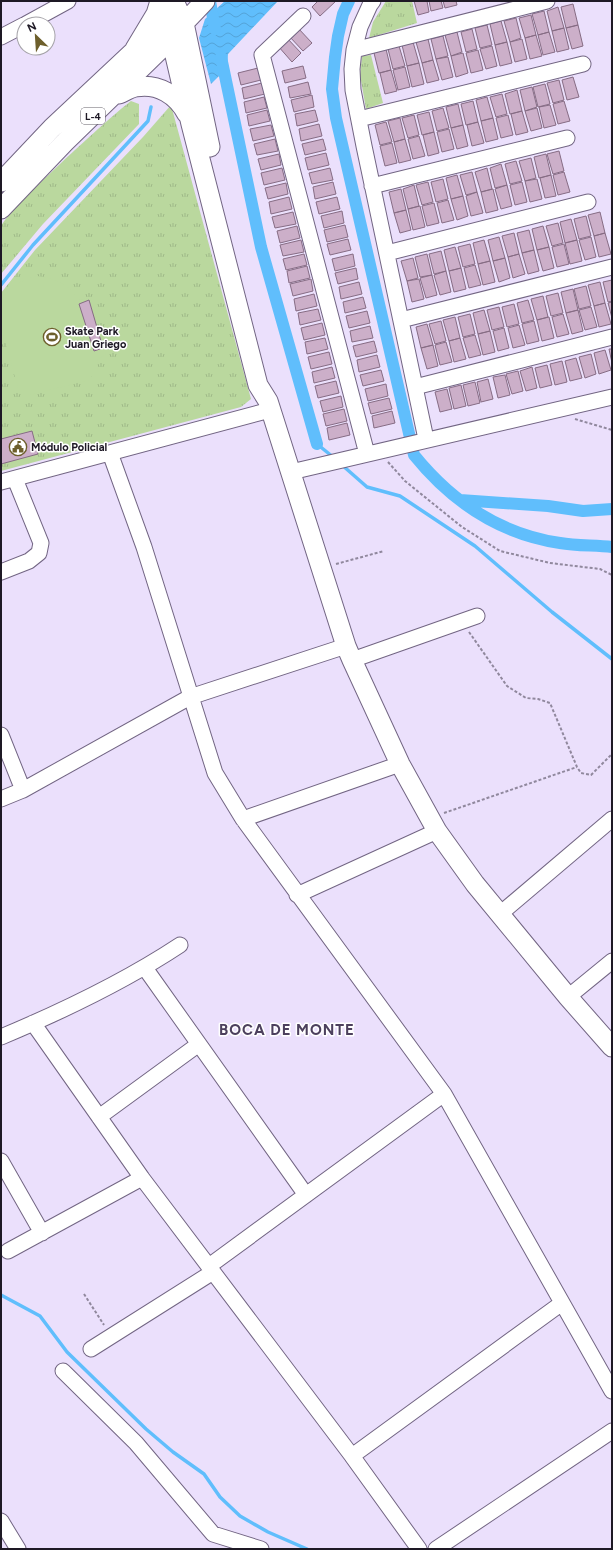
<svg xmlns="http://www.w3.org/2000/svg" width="613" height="1550" viewBox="0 0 613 1550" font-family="Figtree,sans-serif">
  <defs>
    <pattern id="grass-tufts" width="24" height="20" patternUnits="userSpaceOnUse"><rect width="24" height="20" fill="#bad89e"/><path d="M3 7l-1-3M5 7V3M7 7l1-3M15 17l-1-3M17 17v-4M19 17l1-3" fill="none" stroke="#9fb988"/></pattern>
    <pattern id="water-waves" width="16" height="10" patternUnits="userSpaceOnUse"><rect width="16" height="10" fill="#60befc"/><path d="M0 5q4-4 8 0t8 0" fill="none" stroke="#53a3d8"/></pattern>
  </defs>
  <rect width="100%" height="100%" fill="#ebe0fc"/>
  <path fill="url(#grass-tufts)" d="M386,1H412L417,23L369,38L373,22Z
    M371,55L383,103L366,109L360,75L362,56Z
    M131,101L139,104V124L43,224L1,274C1,262 0,237 1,227C4,213 113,114 131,101Z
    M171,105L251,399L241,407L1,471V293L35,250L143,137Z"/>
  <path fill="#bad89e" d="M37,276C53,278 70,284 78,300L88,298L106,355L97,359L98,369L89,380L30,395H23L19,392L1,326V300C13,286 18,281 37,276Z"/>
  <path fill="url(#water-waves)" d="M225,1H278L228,54L227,68L211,84L199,38L205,19Z"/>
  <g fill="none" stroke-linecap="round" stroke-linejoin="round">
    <path stroke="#60befc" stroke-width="3.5" d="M1,285L33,245L148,121L151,107
      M317,444L333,457
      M342,465L367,487L400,496L475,546L552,612L612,659
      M1,1295L40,1316L67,1352L146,1429L173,1452L204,1474L220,1497L240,1516L268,1532L307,1549"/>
    <path stroke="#60befc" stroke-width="12" d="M210,1L215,29
      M349,1L343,14L338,36L335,57L332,89L336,118L414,455C452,502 500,534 560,543C577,546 595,545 612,547
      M221,57L261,247L317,444
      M460,500L548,506L583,511L612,509"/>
  </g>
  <path fill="#ccafc9" stroke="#866c84" d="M318,1H336L320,16L312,7Z
    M414,1H427L429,12L418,15Z
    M429,1H441L443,8L431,11Z
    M443,1H456L457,5L445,8Z
    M573,4L578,25L566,28L561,7Z
    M558,7L564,28L552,31L547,11Z
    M544,11L549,32L538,35L532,14Z
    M531,15L536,35L525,38L519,18Z
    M516,18L521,38L510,42L504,21Z
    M501,21L507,42L495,45L490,24Z
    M487,25L492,45L480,48L475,28Z
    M578,25L583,46L572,49L566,28Z
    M298,28L312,43L303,51L289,36Z
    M564,28L569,49L557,52L552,31Z
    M472,29L477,49L466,52L461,32Z
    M457,32L462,52L451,56L445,35Z
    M549,32L555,52L543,55L538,35Z
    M536,35L542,56L530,59L525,38Z
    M443,36L448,56L436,59L431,39Z
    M287,38L301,53L292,62L278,46Z
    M428,39L433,60L422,63L416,42Z
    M522,39L527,59L515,62L510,42Z
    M413,42L419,63L407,66L402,45Z
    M507,42L512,63L500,66L495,45Z
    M399,46L405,66L393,69L388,49Z
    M492,46L497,66L486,69L480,49Z
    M386,49L391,70L379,73L374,53Z
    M478,50L483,70L471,73L466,53Z
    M463,53L468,73L456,77L451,56Z
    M448,57L453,77L442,80L436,59Z
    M433,60L439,80L427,83L422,63Z
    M419,63L424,84L412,87L407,66Z
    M303,66L306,78L285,83L282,71Z
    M405,67L410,87L398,90L393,70Z
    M258,68L261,80L241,85L238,73Z
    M391,70L397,91L385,94L380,73Z
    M573,77L579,97L567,100L562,80Z
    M559,80L564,100L553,103L547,83Z
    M308,82L311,94L290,98L288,87Z
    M262,83L265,94L244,99L242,88Z
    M545,84L550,104L538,107L533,87Z
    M532,87L537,107L525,111L520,90Z
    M517,90L522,111L510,114L505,94Z
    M502,94L507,114L496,117L490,97Z
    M312,95L314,107L294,112L291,100Z
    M264,97L267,108L246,113L244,102Z
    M487,97L493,118L481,121L476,100Z
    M473,101L478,122L466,125L461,104Z
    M564,101L570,121L558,124L553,104Z
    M458,104L463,125L451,128L446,107Z
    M550,105L556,125L544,128L539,107Z
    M443,108L449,128L437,131L432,111Z
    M537,108L542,128L531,131L525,111Z
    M267,110L270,121L249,126L247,115Z
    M315,110L318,121L297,126L295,114Z
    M522,111L528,132L516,135L511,114Z
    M429,112L434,132L422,135L417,115Z
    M414,115L419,135L408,138L402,118Z
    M508,115L513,135L501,138L496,118Z
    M400,118L405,139L394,142L388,121Z
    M493,118L498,139L486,142L481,121Z
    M386,122L392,142L380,145L375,125Z
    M478,122L484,143L472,146L467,125Z
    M319,124L322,136L301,141L299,129Z
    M271,125L274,136L253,141L250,129Z
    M463,125L468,146L457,149L451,128Z
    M449,129L454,149L442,152L437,132Z
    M434,132L439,153L428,156L423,135Z
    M419,136L425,156L413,159L408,139Z
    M275,139L278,151L257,155L254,144Z
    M323,139L326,150L305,155L302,144Z
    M405,139L411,160L399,163L394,142Z
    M392,143L397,163L385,166L380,146Z
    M559,151L564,171L553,174L547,154Z
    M326,153L329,165L308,170L305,158Z
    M279,154L281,165L261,170L258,159Z
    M546,154L551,175L539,178L534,157Z
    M531,158L536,178L525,181L519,161Z
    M516,161L522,181L510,184L505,164Z
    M501,164L507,185L495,188L490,168Z
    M282,168L285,180L264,185L261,173Z
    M330,168L333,180L312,184L309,173Z
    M487,168L492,189L481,192L475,172Z
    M472,172L477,192L466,195L460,175Z
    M564,172L570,192L558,195L553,175Z
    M457,175L463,196L451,199L446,178Z
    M551,175L556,196L545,198L540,178Z
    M443,179L448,199L436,202L431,182Z
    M537,179L542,199L530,202L525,181Z
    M333,182L336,194L315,199L313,187Z
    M428,182L433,202L422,205L416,185Z
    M522,182L527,202L515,205L510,185Z
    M286,183L288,194L268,199L265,188Z
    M414,185L419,206L408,209L403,189Z
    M507,185L512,206L501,209L495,189Z
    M401,189L406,210L394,213L389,192Z
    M493,189L498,210L486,213L481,192Z
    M477,192L483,213L471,216L466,196Z
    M463,196L468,216L457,220L451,199Z
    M289,197L292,209L271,214L269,202Z
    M337,197L340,209L319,214L316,202Z
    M448,200L454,220L442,223L437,203Z
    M434,203L439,223L427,226L422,206Z
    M420,206L425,227L413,230L408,209Z
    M406,210L411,230L400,233L394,213Z
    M342,211L344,223L324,228L321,216Z
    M293,212L296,224L275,228L272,217Z
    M600,212L605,233L594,236L588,215Z
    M586,216L591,236L579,239L574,219Z
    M571,219L577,240L565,243L560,222Z
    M558,223L563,243L552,246L546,226Z
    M345,225L348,237L327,242L324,230Z
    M297,226L300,238L280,243L277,231Z
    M543,226L549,247L537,250L532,229Z
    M529,230L534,250L522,253L517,233Z
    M514,233L519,254L508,257L502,236Z
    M605,233L611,254L599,257L594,236Z
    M499,237L505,258L493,261L488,240Z
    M591,237L596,257L585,260L579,240Z
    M348,239L351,250L330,255L327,244Z
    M301,240L304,252L283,256L280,245Z
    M484,240L490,261L478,264L473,243Z
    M577,240L582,261L570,264L565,243Z
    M470,244L475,264L463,267L458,247Z
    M564,244L569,264L557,267L552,247Z
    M455,247L461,268L449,271L444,250Z
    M549,247L554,268L543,271L537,250Z
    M534,250L539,271L528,274L522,253Z
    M441,251L446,271L434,274L429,254Z
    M304,254L307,265L286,270L283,259Z
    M353,254L355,266L335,271L332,259Z
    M427,254L432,275L420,277L415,257Z
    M519,254L525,274L513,278L508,257Z
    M413,258L418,278L407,281L401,261Z
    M505,258L510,278L499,282L493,261Z
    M490,261L495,282L483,285L478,264Z
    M475,265L481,285L469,288L464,268Z
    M307,266L310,278L289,283L287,271Z
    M356,268L358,279L338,284L335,273Z
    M461,268L466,289L454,292L449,271Z
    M446,271L451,292L440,295L434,275Z
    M432,275L437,295L426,298L420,278Z
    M311,279L313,291L293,296L290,284Z
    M419,279L424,299L412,302L407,281Z
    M612,280V301L608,302L603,282Z
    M359,282L362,294L341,299L339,287Z
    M600,282L605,303L594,306L588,285Z
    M586,286L591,306L579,309L574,289Z
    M573,289L578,310L566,313L561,292Z
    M558,293L563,313L551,316L546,296Z
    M314,294L317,306L296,311L294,299Z
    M543,296L548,317L537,320L531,299Z
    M363,297L366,308L345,313L343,302Z
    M89,300L103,348L94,351L79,304Z
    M528,300L534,320L522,323L517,303Z
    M612,302V318L608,303Z
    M605,303L611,324L599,327L594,306Z
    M514,304L519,324L507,327L502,307Z
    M499,307L504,327L492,330L487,310Z
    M591,307L597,327L585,330L579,310Z
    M318,309L321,320L300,325L298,313Z
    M484,310L490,331L478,334L473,313Z
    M578,310L583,331L572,334L566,313Z
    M367,311L370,323L349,328L346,316Z
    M470,314L475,334L463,337L458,317Z
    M563,314L569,334L557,337L552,317Z
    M455,317L460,338L449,341L443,320Z
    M549,317L554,338L542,341L537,320Z
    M441,321L446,341L435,344L429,324Z
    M534,321L539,341L527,344L522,324Z
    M322,323L325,335L304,340L301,328Z
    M427,324L433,345L421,348L416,327Z
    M519,325L525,345L513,348L508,328Z
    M370,326L373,338L352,342L350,331Z
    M504,328L509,348L498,351L493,331Z
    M490,331L495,352L483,355L478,334Z
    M475,335L481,355L469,358L463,338Z
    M325,338L328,349L307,354L305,342Z
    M460,338L466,359L454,362L449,341Z
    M374,341L377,352L356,357L353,346Z
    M446,342L452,362L440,365L435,345Z
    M433,345L438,366L427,369L421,348Z
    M609,349H612V363Z
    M605,350L611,370L599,374L594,353Z
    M329,352L332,364L311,369L308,357Z
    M591,354L596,374L585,378L579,357Z
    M377,355L380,367L359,372L357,360Z
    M576,358L582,378L570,381L565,361Z
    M562,361L567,382L555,385L550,364Z
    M547,365L552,385L540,388L535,368Z
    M332,367L335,378L314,383L312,372Z
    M532,367L537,388L526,391L520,371Z
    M381,370L384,381L363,386L360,375Z
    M518,371L523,391L512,394L506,374Z
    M505,375L510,395L498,398L493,377Z
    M488,379L493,399L481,402L477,382Z
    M336,381L339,393L318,398L315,386Z
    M475,382L480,403L468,406L463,385Z
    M386,384L388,396L368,401L365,389Z
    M461,385L466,406L454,409L449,388Z
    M447,389L452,409L440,412L435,392Z
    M341,396L343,407L323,412L320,401Z
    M389,398L392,409L371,414L368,403Z
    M344,409L347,421L326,426L323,414Z
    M392,411L395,423L374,428L372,416Z
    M347,423L350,435L329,440L327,428Z
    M32,431L38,454L1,464V439Z"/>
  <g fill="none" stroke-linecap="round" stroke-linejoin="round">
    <defs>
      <path id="minor" d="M373,1L370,5L360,27L354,50L352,69L353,90L364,146L426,439
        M303,16L262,55L367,454
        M26,24L68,1
        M1,37L24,25
        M354,50L547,1
        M359,119L583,64
        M372,186L567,138
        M387,253L588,202
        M401,320L612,267
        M415,387L612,337
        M110,453L144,547L215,773L243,819L444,1094L612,1391
        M291,472L612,397
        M1,482L270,410
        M1,572L29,561L39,553L41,543L15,479
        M352,660L477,616
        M1,735L23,790
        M1,799L23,790L190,697L346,646
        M243,819L400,764
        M297,895L437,831
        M500,914L612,819
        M145,968L306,1195
        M568,997L612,961
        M33,1023L142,1178L352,1456L419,1549
        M1,1037C63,1011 124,982 180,945
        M99,1117L199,1044
        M1,1161L42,1233
        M8,1251L142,1178
        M209,1266L444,1094
        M91,1349L213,1272
        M63,1371L136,1443L213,1534L261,1549
        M352,1456L562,1303
        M1,1521L18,1549
        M436,1549L612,1431"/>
      <path id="major" d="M165,1L169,30L191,124L258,385L268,401L346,646L352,660L400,764L437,831L475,884L568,997L612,1047
        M174,1L184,23L210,147
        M135,49L156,14L160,1
        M119,94C124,92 130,88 136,87C158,83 177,95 187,114
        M1,182L52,128L132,53L172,29
        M1,209L65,142L171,39L184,23L205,1"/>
    </defs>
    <use href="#minor" stroke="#726583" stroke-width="17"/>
    <use href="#major" stroke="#726583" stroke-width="21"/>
    <path stroke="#90889d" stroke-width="2" stroke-dasharray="3 2" stroke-linecap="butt" d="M575,419L612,430
      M388,462L405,481L462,527L500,551L550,563L600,569L612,575
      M336,564L384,551
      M469,632L507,686L526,698L538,699L550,703L577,767L581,773L591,775L612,754
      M444,813L577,767
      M84,1294L104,1325"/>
    <use href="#minor" stroke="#fff" stroke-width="15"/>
    <use href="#major" stroke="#fff" stroke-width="19"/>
  </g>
  <defs>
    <symbol id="stadium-ring" viewBox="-11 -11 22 22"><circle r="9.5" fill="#fff" stroke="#6d5f2c" stroke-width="1.5"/><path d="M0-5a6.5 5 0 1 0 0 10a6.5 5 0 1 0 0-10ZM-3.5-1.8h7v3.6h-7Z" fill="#6d5f2c"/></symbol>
    <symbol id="civic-ring" viewBox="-11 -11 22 22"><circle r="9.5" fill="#fff" stroke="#6d5f2c" stroke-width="1.5"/><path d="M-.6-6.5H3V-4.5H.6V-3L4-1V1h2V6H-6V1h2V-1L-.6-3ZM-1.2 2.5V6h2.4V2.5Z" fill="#6d5f2c"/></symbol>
  </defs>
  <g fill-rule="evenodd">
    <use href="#stadium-ring" x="42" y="327" width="20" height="20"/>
    <use href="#civic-ring" x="8" y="437" width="20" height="20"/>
  </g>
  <g text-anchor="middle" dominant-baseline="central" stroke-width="3" stroke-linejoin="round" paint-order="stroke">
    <rect fill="#fff" stroke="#625e66" stroke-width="1" x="81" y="108" width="24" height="16" rx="3"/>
    <g font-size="10" font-weight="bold" fill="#1e1925">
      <text x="93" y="116">L-4</text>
    </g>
    <g font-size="11" font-weight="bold" fill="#1e1925" stroke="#fff" text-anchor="start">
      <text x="65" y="331">Skate Park<tspan x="65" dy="13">Juan Griego</tspan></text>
      <text x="31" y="447">Módulo Policial</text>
    </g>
    <g font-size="15" font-weight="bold" letter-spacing="1" fill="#4c405d" stroke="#fff">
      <text x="287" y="1030">BOCA DE MONTE</text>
    </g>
  </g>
  <rect width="613" height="1550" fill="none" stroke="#1e1925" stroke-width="4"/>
  <g transform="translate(36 36) rotate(335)"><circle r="19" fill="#ffffff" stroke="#a5a3a8"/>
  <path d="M0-3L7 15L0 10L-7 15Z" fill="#6d5f2c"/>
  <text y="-6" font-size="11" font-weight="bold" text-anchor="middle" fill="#1e1925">N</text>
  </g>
</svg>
